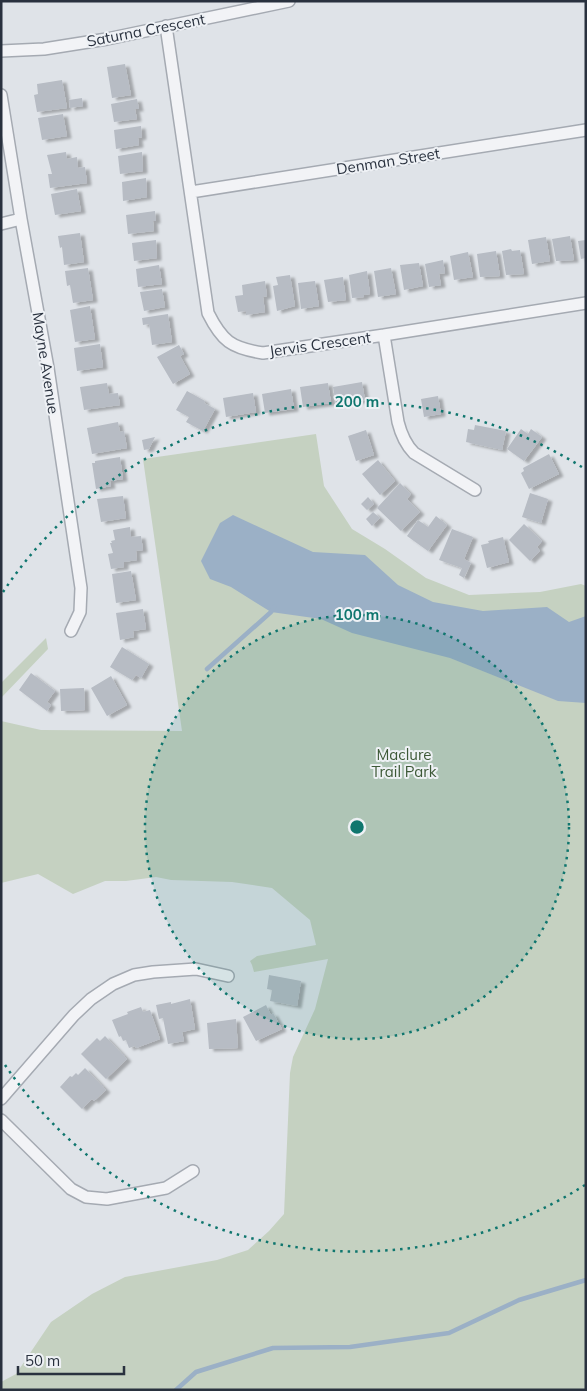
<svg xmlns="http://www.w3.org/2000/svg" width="587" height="1391" viewBox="0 0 587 1391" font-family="Mulish,sans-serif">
  <defs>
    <filter id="shadow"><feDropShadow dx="4.5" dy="2.5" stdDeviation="1" flood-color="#0004"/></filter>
  </defs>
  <rect width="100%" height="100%" fill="#dfe3e8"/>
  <path fill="#c5d1c1" d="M316,434L324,486L352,529L385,549L426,578L469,595L540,592L581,584L586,586V1390H1V1382L16,1374L51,1322L92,1294L125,1277L217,1260L248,1250L269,1231L284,1214L290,1073L293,1057L315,1009L328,959L254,972L252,965L250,961L257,956L316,945L310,920L272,888L232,882L171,880L156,877L126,881H105L73,894L38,874L1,883V721L41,730L182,731L143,459Z
    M46,638L48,649L1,698V683Z"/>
  <path fill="#9bb0c6" d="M233,515L313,552L365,555L398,585L433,602L483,611L547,607L569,622L586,616V703L558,701L450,658L352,633L321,619L271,612L231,587L210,579L201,561L220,523Z"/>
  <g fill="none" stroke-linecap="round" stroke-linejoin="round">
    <path stroke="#9bb0c6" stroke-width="4.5" d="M207,669L271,612L274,607
      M176,1390L196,1372L273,1348L350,1347L449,1333L519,1300L586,1280"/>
  </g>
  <path fill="#b7bcc4" filter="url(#shadow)" d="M125,64L131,95L112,98L107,67Z
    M62,80L67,108L37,112L34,95L38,94L37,84Z
    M82,98L83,106L70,108L69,100Z
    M137,99L139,109H135L137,119L114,122L111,104Z
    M63,114L67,136L42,140L38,118Z
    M141,126L142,137L138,138L139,145L116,149L114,130Z
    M66,152L67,159L77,157L78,168L85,167L87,183L50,188L48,174H52L47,155Z
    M142,152L143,171L120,174L118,156Z
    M146,178L147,197L123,201L122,182Z
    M77,189L81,211L55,215L51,194Z
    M155,211L156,221H153L154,231L128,234L126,215Z
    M80,233L84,262L64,265L62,247L60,248L58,236Z
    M570,236L574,260L556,261L552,239Z
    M546,237L550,261L532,264L528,240Z
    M156,240L157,258L134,261L132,243Z
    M586,240V258L581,259L578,241Z
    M511,249L512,251L520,250L524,274L506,275L502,251Z
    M496,251L500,276L480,277L477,254Z
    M468,252L473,277L454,280L450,256Z
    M443,260L445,273L439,274L441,285L429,287L425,264Z
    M419,263L423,286L404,290L400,265Z
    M159,265L162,284L138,287L136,269Z
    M88,268L93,300L73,303L70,285L67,286L65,271Z
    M391,268L396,294L378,297L374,271Z
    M367,271L370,294L364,295V297L352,298L349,275Z
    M290,275L295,306L277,311L273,286L278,285L276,277Z
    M343,277L346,300L328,302L324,280Z
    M265,281L267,296L263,297L265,312L246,315V311L238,312L235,296L243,295L242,285Z
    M315,281L319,306L301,309L298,283Z
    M162,289L165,307L144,311L140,292Z
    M90,306L95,339L75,342L70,310Z
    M168,314L172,342L152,345L149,324L143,325L142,318Z
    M100,344L103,367L77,371L74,348Z
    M179,345L184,354L180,356L190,374L173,384L157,357Z
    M362,382L365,400L336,405L333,387Z
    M107,383L109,394L118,393L120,405L84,410L80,387Z
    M328,383L331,403L303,407L300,387Z
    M291,389L294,409L265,413L262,394Z
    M187,391L205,401L204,403L215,409L203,431L186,422L189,417L176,410Z
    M253,393L256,412L226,417L223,398Z
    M438,396L441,414L424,417L421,399Z
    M118,422L120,432L124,431L127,448L92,454L87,428Z
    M475,425L506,431L502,450L466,442L468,429L474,430Z
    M521,429L528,434L531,429L542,437L524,461L507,449Z
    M366,430L374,455L356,461L348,436Z
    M155,437L149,449L144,450L142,440Z
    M549,454L559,474L529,489L521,473L524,471L523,468Z
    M120,457L123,479L110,481L111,486L96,489L92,463H95V461Z
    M378,460L395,481L380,495L362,474Z
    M400,483L411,494L407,499L420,512L401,531L377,508Z
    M530,493L548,499L541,523L522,517Z
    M123,496L126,518L101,522L97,499Z
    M368,497L374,504L367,510L361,504Z
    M373,512L380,518L372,526L366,519Z
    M436,516L447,525L428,551L407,536L418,520L428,527Z
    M524,524L542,541L537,547L540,551L530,561L509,540Z
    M130,527L131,537L141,536L143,550L136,551L137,560L124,562V567L111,569L108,554L113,553L110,543H112L111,541L115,540L113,530Z
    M452,529L473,537L464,559L471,563L464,578L459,575L462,568L439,560Z
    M503,537L509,562L487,568L481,545L489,543L488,541Z
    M131,571L136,600L116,603L112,574Z
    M143,609L146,629L133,631L134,637L120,640L116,613Z
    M122,647L149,664L141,678L136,675L132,680L110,667Z
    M31,673L55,691L47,702L51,705L47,711L19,690Z
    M111,676L127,705L107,716L91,688Z
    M84,688L85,710L61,711L60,689Z
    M269,975L301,981L297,1006L270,1001L272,990L267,989Z
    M190,999L195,1029L182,1032L184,1041L168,1044L163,1018L159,1019L156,1005L171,1002V1004Z
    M266,1005L271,1015L273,1013L282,1029L256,1041L243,1017Z
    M141,1007L143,1012L150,1010L160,1039L136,1048L135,1046L129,1048L126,1040L123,1041L121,1036L119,1037L112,1020L128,1014L127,1012Z
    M236,1019L238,1048L209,1049L207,1023Z
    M105,1036L127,1059L106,1079L81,1054L97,1038L100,1041Z
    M85,1068L106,1090L94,1101L92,1099L82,1109L60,1087L70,1076L72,1077L76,1073L78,1075Z"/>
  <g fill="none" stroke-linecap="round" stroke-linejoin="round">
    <defs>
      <path id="minor" d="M166,26L208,313C222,341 231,348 263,353L384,335L586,303
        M1,51L44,49L107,39L289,1
        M1,95L21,219L48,368L81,588L80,612L71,631
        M191,192L586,130
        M1,224L21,219
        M384,335L398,422C401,434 405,444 414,453L475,490
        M1,1099L74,1015L91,999L113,984L134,975L153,972L196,969L228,976
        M1,1120L71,1189L86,1197L107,1199L166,1188L193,1171"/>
    </defs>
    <use href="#minor" stroke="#a5aab2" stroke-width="14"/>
    <use href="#minor" stroke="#f2f3f6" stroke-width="11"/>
  </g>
  <circle cx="357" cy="827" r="212" fill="#0f766e" fill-opacity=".12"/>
  <g fill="none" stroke="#0f766e" stroke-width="2.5" stroke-dasharray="2.5 5">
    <circle cx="357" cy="827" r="212"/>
    <path d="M585 1185A425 425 0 0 1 3 1062M3 592A425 425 0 0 1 585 469"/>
  </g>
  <g text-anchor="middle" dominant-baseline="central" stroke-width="4" stroke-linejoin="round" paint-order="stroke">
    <g font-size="15" fill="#29313e" stroke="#eef1f5">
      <text transform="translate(146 30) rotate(-11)">Saturna Crescent</text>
      <text transform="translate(388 161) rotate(-9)">Denman Street</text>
      <text transform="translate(320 344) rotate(-8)">Jervis Crescent</text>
      <text transform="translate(46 363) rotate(81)">Mayne Avenue</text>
    </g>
    <g font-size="15" fill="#3d5937" stroke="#eef1f5">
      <text x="404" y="754">Maclure<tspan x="404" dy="17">Trail Park</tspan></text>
    </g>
  </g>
  <circle cx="357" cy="827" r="8" fill="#0f766e" stroke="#eef1f5" stroke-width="2.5"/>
  <g font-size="15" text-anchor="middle" font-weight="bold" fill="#0f766e" stroke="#eef1f5" stroke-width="4" stroke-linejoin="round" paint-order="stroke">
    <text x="357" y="407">200 m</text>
    <text x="357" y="620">100 m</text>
  </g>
  <rect width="587" height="1391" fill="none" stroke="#29313e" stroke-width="5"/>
  <path d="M18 1366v8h106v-8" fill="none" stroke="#29313e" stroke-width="2.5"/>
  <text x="25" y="1366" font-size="15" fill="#29313e" stroke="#eef1f5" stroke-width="4" paint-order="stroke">50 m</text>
</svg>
